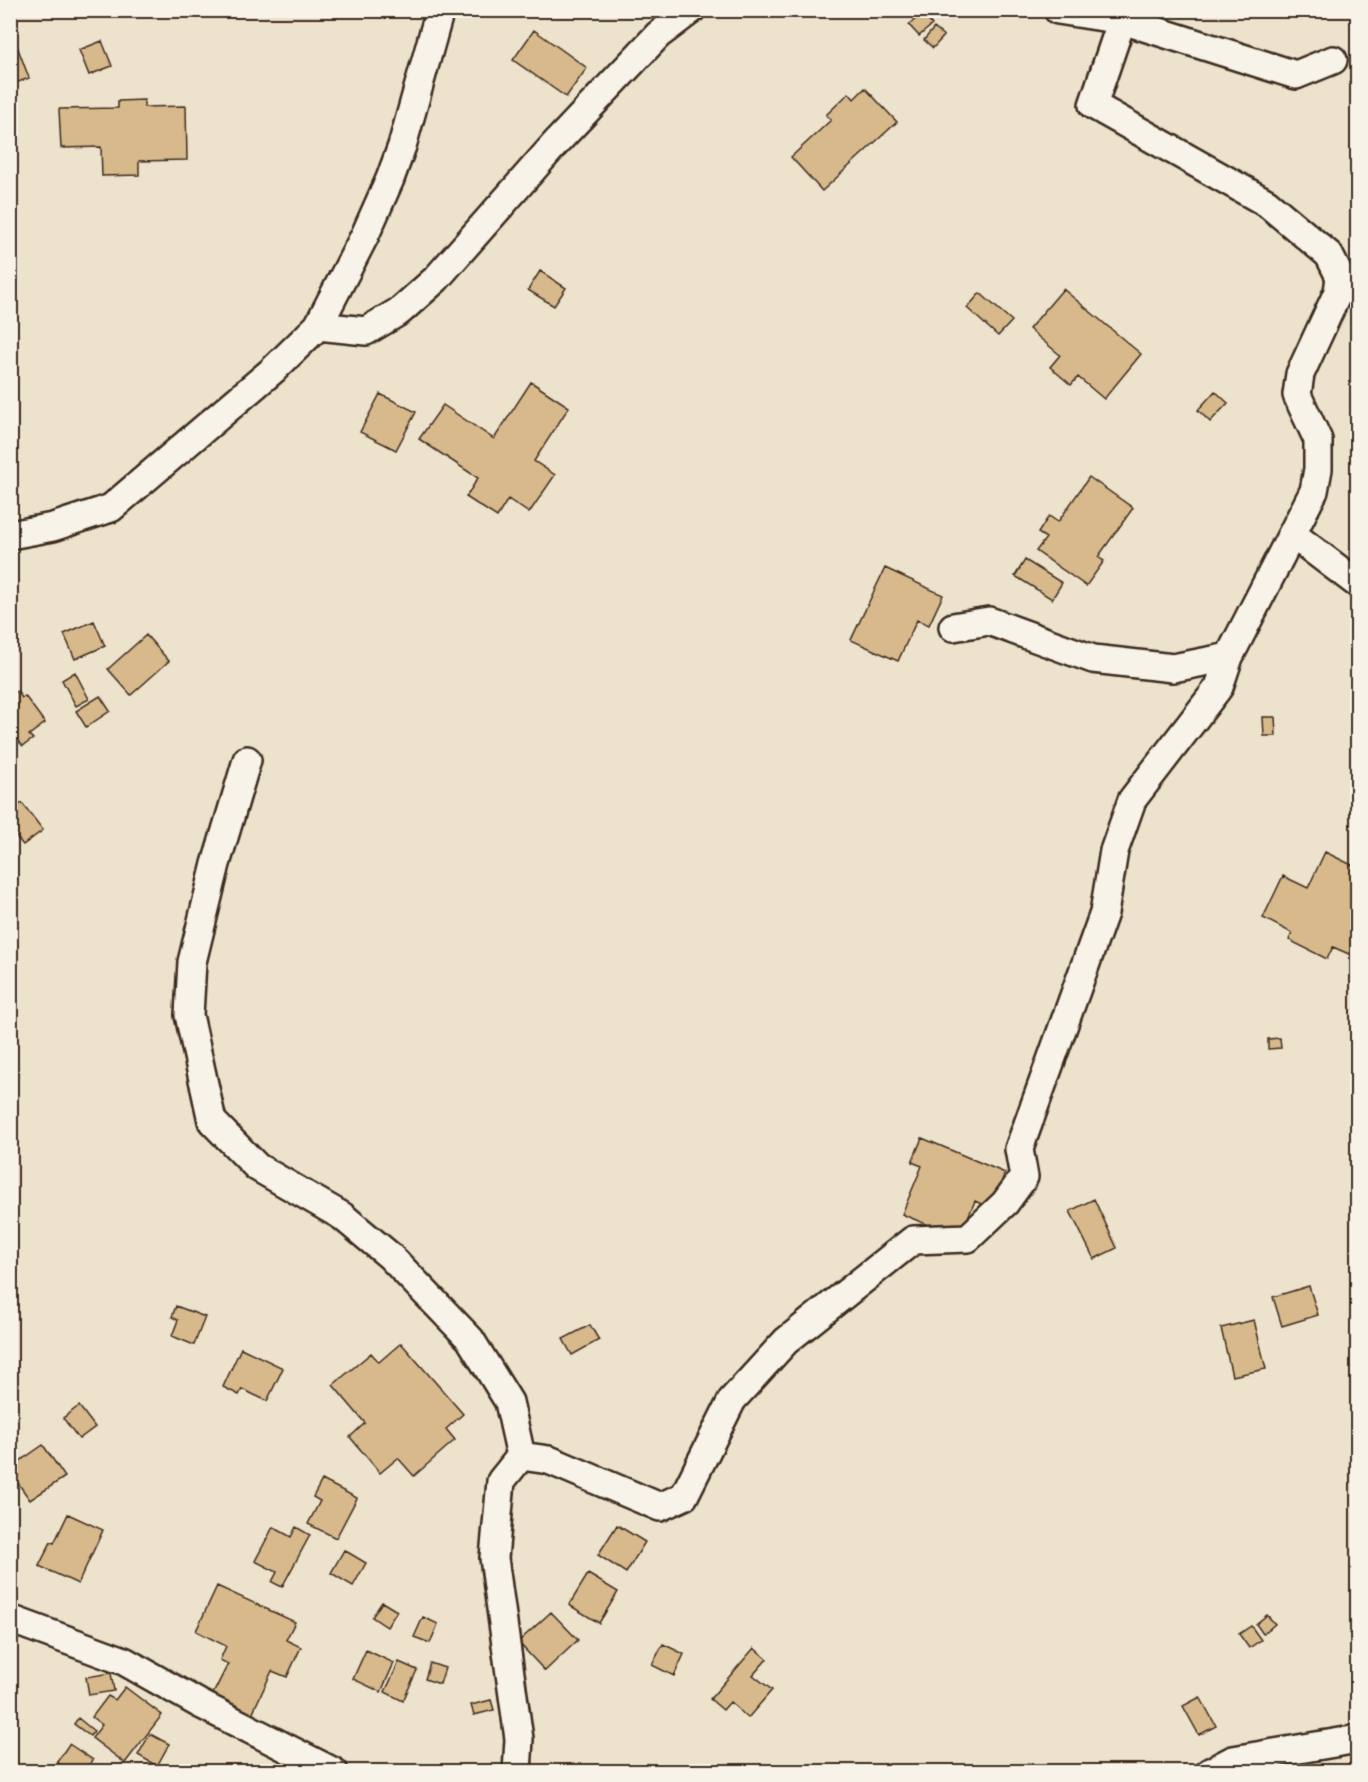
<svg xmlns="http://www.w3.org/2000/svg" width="1368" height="1782" viewBox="0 0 1368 1782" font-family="'Patrick Hand',sans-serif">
  <rect width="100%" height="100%" fill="#ede2cc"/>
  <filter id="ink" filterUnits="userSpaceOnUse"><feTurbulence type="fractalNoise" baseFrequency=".0167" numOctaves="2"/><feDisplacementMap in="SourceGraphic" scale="12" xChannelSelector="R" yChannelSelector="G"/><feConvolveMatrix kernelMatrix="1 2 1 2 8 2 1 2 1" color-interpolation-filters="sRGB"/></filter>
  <g filter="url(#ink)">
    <path fill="#d7b98b" stroke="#3b2a1e" stroke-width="1.5" d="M922,13L932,25L919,36L909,25Z
      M10,27L29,78L10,85Z
      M934,28L944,36L933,48L924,40Z
      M534,30L587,68L566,97L513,60Z
      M102,41L112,66L89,75L79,50Z
      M865,88L897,122L822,191L791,157L831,120L826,115L849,93L854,99Z
      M144,100V107L186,106L187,160L139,161V175L102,176L101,147L61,148L59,109L118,108V101Z
      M540,271L566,288L554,306L528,290Z
      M1063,289L1141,354L1104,399L1078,377L1071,385L1050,367L1060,355L1029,329Z
      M980,293L1012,321L998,336L967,308Z
      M531,382L569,407L534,461L555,475L529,513L508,499L497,517L466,497L478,478L419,439L443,405L494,439Z
      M1215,391L1228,403L1210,422L1198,410Z
      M380,394L416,412L396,450L360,432Z
      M1089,477L1133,508L1098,557L1104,561L1086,586L1036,551L1046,538L1038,533L1049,516L1058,522Z
      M1025,560L1062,583L1052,599L1015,576Z
      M885,568L943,595L929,625L917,620L898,661L851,640Z
      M94,621L105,646L75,659L64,634Z
      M146,635L169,661L131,695L108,669Z
      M75,672L89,699L76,706L62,680Z
      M17,691L22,698L25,696L45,723L29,735L33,739L23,746L19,742L10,748V696Z
      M100,696L110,711L86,727L76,711Z
      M1263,717H1275L1276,736H1264Z
      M22,803L43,830L23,845L10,829V811Z
      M1325,852L1358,868V902L1353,911L1358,913V958L1333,947L1327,959L1289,940L1292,933L1263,918L1283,876L1308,888Z
      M1280,1038L1281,1048L1268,1049V1039Z
      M922,1138L1005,1173L990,1208L975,1201L959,1238L902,1214L922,1166L912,1162Z
      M1094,1199L1117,1248L1094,1259L1070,1211Z
      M1309,1286L1318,1315L1282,1326L1273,1297Z
      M176,1306L205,1317L194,1345L172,1336L178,1320L172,1317Z
      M1254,1320L1266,1369L1232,1376L1221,1328Z
      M590,1325L599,1340L572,1355L563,1339Z
      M401,1343L463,1414L446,1429L455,1440L414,1476L398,1458L380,1473L350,1437L365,1423L333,1385L371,1353L379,1362Z
      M241,1348L283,1368L267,1401L242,1389L239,1395L223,1387Z
      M79,1406L95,1427L79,1439L63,1418Z
      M43,1445L65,1477L30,1500L10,1472V1468Z
      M322,1480L357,1498L336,1538L308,1524L320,1501L313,1497Z
      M68,1514L103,1530L78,1584L39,1566L51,1542L54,1543Z
      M617,1525L645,1542L626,1573L598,1555Z
      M273,1527L291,1537L296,1527L310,1535L282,1587L272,1582L277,1572L255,1561Z
      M344,1550L366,1563L353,1586L331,1573Z
      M588,1574L618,1592L599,1623L569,1605Z
      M217,1586L295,1622L286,1640L301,1647L287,1677L272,1671L251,1716L211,1698L228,1664L220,1660L226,1646L196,1631Z
      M382,1602L397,1611L387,1627L372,1617Z
      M551,1612L578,1640L545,1671L518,1642Z
      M1267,1615L1275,1624L1263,1634L1256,1624Z
      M423,1617L438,1624L430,1643L414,1637Z
      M1251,1626L1261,1640L1249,1648L1239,1634Z
      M663,1644L684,1654L674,1676L652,1665Z
      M754,1648L767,1659L753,1675L772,1690L748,1718L730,1702L723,1710L710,1699Z
      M366,1650L394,1663L381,1692L353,1679Z
      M399,1662L417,1670L403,1701L385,1692Z
      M430,1663L445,1668L440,1684L425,1679Z
      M111,1673L114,1691L89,1695L86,1677Z
      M125,1687L162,1715L125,1763L92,1738L102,1725L92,1717L108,1696L115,1700Z
      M1200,1697L1216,1726L1199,1735L1183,1706Z
      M491,1700L494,1710L474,1715L471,1705Z
      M78,1718L94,1731L90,1736L74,1724Z
      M150,1734L169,1744L157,1766L138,1755Z
      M69,1744L93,1760L85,1772H71L57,1762Z"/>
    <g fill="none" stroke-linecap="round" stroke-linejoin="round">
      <defs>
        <path id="minor" d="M1058,10L1122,20L1296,75L1333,60
          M318,326L366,331L400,311L436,279L555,144L658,35L691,10
          M1292,534L1358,584
          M10,535L53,527L111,508L273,370L318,326L365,235L390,179L402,146L440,10
          M953,627L989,621L1093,659L1173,668L1229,657L1314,491L1318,469V440L1297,395L1300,374L1338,292L1340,277L1329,255L1267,203L1093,105L1122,20L1129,10
          M247,760L216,864L192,962L189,1015L212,1121L257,1167L342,1216L390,1256L470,1339L509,1402L521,1456
          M10,1619L124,1661L200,1704L334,1772
          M517,1772L519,1739L494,1558L501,1481L521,1456L549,1460L660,1507L684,1496L732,1400L786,1341L913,1240L968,1238L1005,1203L1024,1177L1019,1149L1104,913L1114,851L1132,800L1219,687L1229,657
          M1210,1772L1233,1760L1358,1739"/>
      </defs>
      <use href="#minor" stroke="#3b2a1e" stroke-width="32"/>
      <use href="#minor" stroke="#f7f3e8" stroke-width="27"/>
    </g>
  </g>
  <rect width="1368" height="1782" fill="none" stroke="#f7f3e8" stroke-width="36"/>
  <rect x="18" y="18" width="1332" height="1746" fill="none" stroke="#3b2a1e" stroke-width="2" filter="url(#ink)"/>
</svg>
